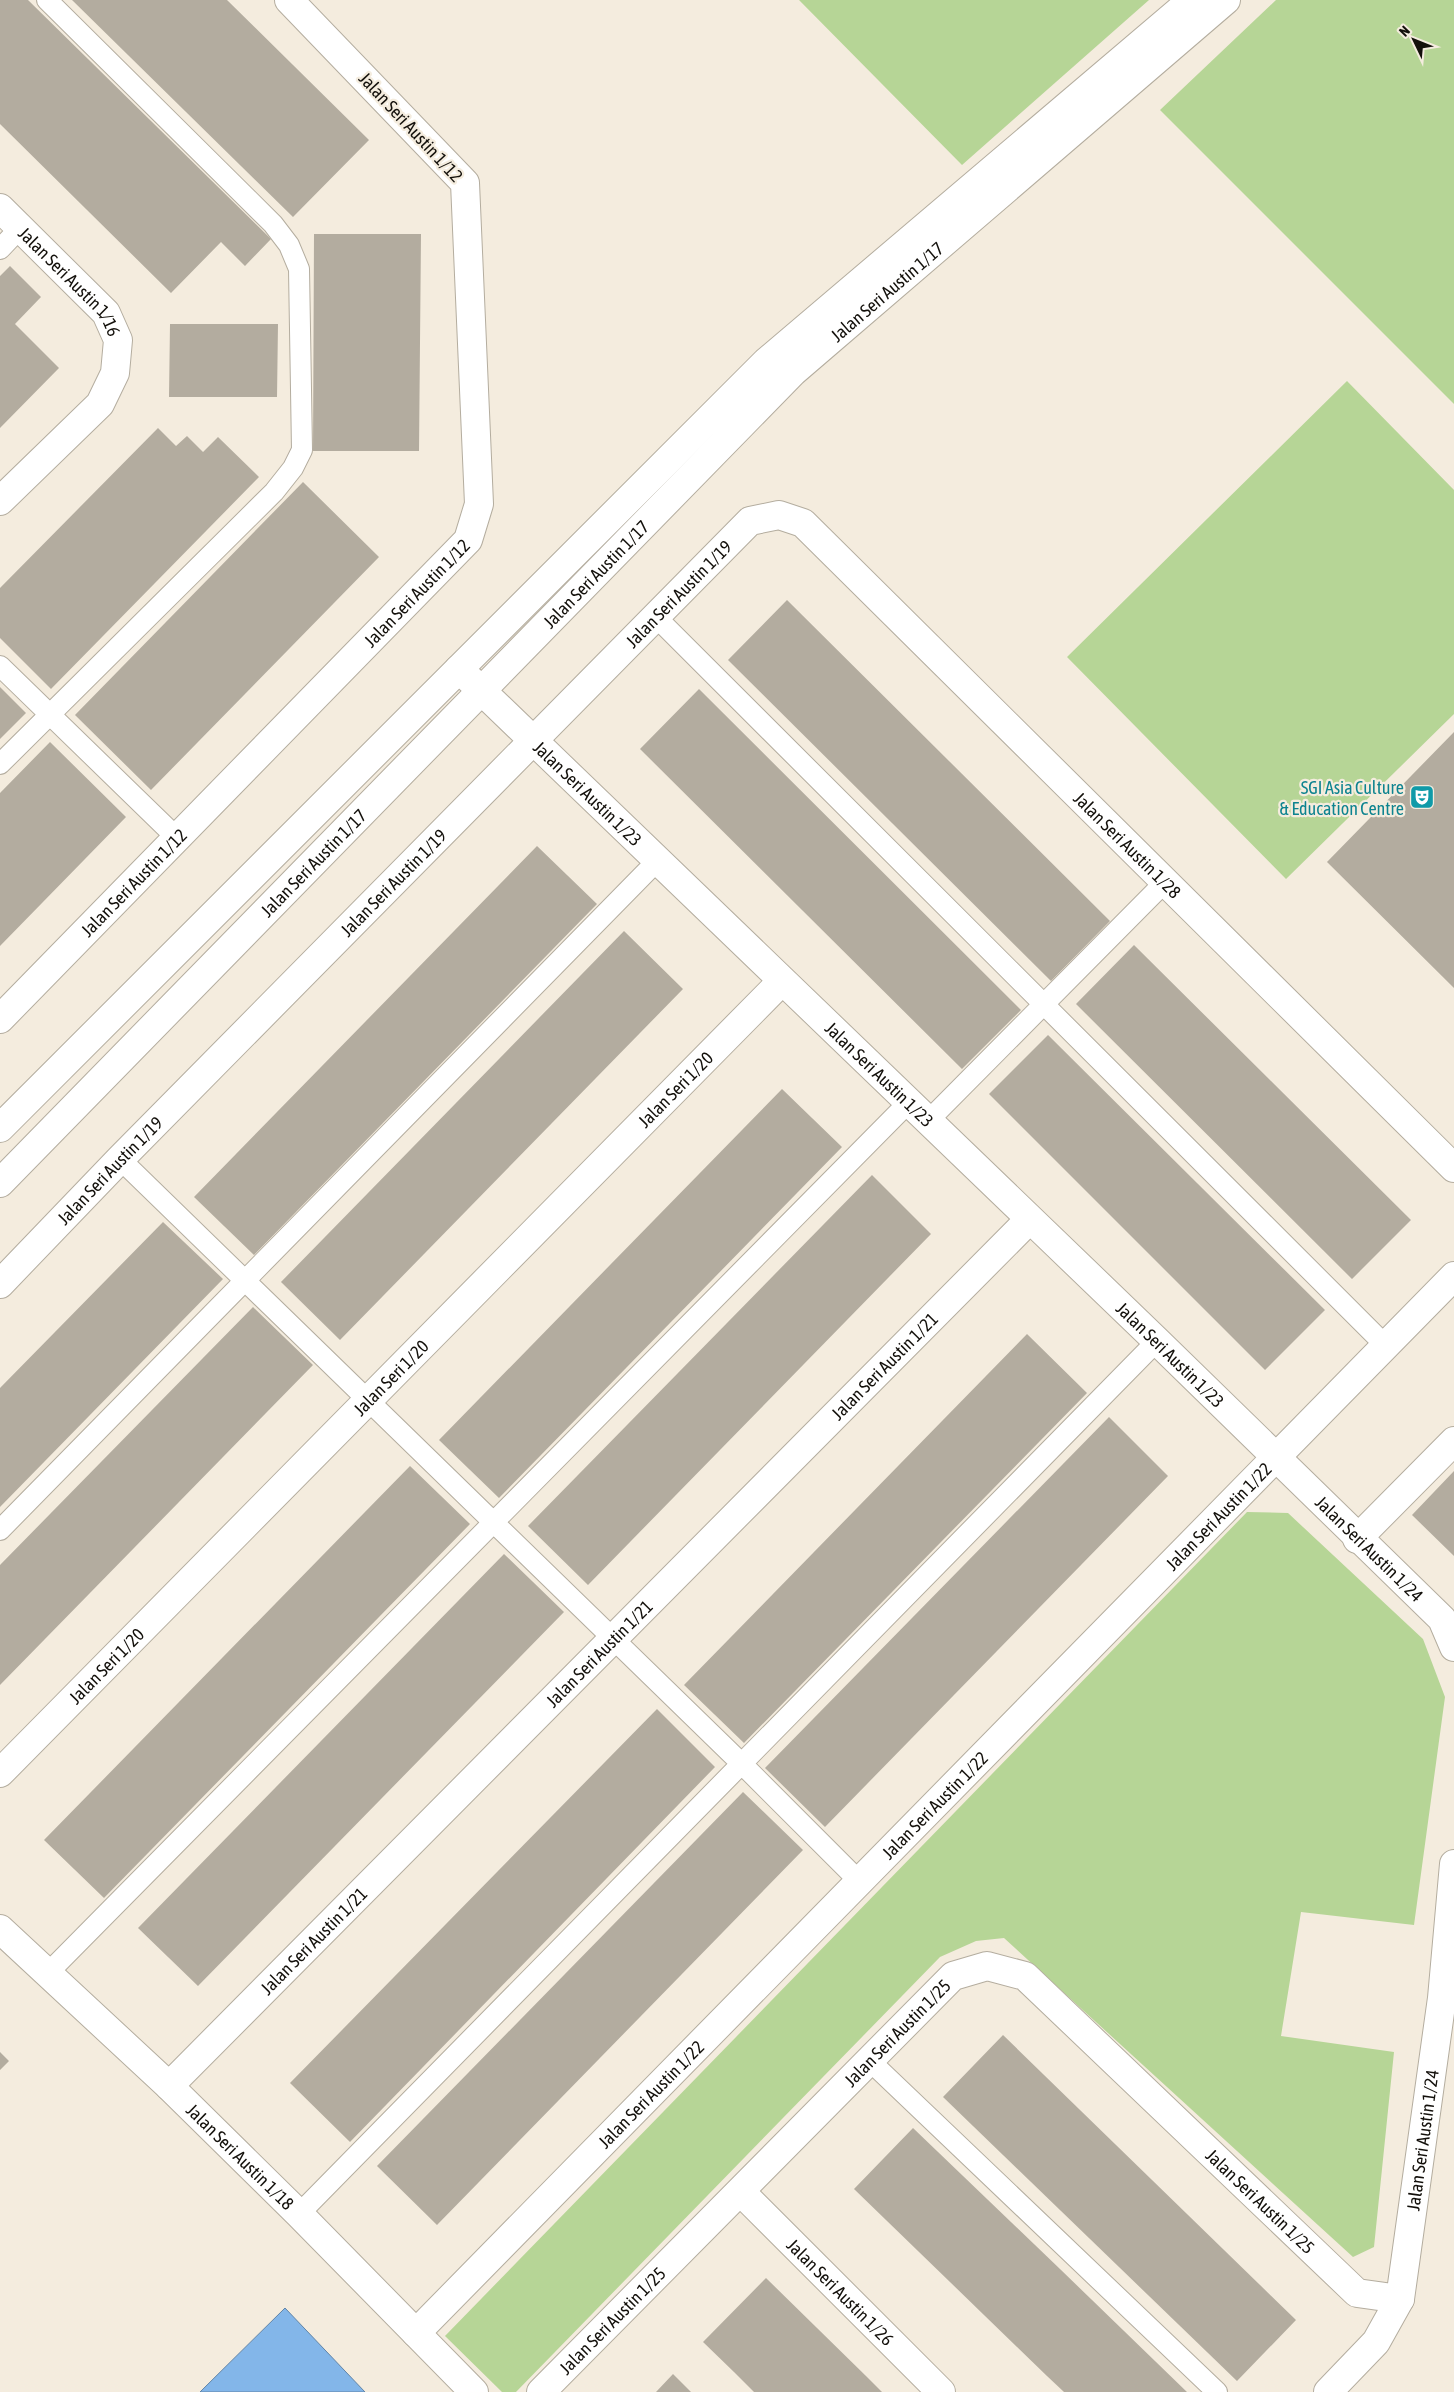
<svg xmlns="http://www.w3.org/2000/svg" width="1454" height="2392" viewBox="0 0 1454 2392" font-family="'Asap Condensed',sans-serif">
  <rect width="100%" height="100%" fill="#f4ecde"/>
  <path fill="#b6d596" d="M799,0H1149L962,165Z
    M1276,0H1454V404L1160,110Z
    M1347,381L1454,490V714L1286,879L1067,657Z
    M1247,1512L1288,1513L1423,1639L1445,1697L1414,1925L1301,1912L1281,2036L1394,2052L1374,2247L1353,2257L1004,1938L976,1941L940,1957L516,2392H502L445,2336Z"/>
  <path fill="#83b6e9" stroke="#6184a6" d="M285,2308L365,2392H200Z"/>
  <path fill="#b3ac9f" d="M0,0H28L271,239L245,266L221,242L171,293L0,124Z
    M72,0H227L369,140L293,217Z
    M314,234H421L419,451H313Z
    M10,266L41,297L15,324L59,368L0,428V276Z
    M170,324H278L277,397H169Z
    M158,428L176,446L187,436L203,452L218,437L259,477L51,689L0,638V588Z
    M303,482L379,557L151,790L75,715Z
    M787,600L1110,921L1051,981L728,660Z
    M0,687L26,713L0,739Z
    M699,689L1021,1010L962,1069L640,749Z
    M1454,732V988L1327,862Z
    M50,742L126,817L0,946V793Z
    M537,846L597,904L254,1255L194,1197Z
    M624,931L683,989L340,1340L281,1282Z
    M1134,945L1411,1220L1352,1279L1076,1004Z
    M1048,1035L1325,1310L1265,1370L989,1094Z
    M782,1089L842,1147L499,1498L439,1440Z
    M872,1175L931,1234L588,1585L528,1526Z
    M163,1222L223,1279L0,1507V1388Z
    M253,1307L313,1365L0,1685V1565Z
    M1027,1334L1087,1393L744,1743L684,1685Z
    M1109,1417L1168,1476L825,1827L765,1768Z
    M410,1466L470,1524L104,1898L44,1840Z
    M1454,1471V1556L1412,1515Z
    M504,1554L564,1612L198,1986L138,1928Z
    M657,1709L715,1767L350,2142L290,2083Z
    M743,1792L803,1850L437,2225L377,2166Z
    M1003,2035L1296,2320L1237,2381L943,2097Z
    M0,2052L9,2061L0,2070Z
    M913,2128L1060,2269L1187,2392H1064L1047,2376L854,2189Z
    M766,2278L866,2376L882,2392H754L734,2372L703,2342Z
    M673,2374L691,2392H656Z"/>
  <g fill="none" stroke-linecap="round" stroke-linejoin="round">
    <defs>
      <path id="service" d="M0,249L20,228
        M656,617L1385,1345
        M0,666L177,838
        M0,764L274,492L293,468L302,450L299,269L289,245L273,224L47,0
        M927,1122L1166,881
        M120,1159L742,1764L860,1882
        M0,1530L657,861
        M47,1974L909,1102
        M870,2061L1217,2392
        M299,2214L1157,1341"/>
      <g id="minor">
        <path id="s1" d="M0,208L106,313L118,340L115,373L100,404L0,501"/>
        <path id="s2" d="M459,669L1157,1341L1442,1619L1454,1647"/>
        <path id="s3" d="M0,1019L468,540L479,504L465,183L289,0"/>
        <path id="s4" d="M0,1284L120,1159L750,521L779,515L803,523L1454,1168"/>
        <path d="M1357,1539L1454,1441"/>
        <path id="s5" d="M0,1773L782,981"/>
        <path id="s6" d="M0,1929L169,2086L299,2214L474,2392"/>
        <path id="s7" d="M169,2086L1029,1220"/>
        <path id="s8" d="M741,2192L941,2392"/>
        <path id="s9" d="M416,2333L1454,1276"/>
        <path id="s10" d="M541,2392L953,1976L987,1966L1025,1976L1357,2293L1400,2299"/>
        <path id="s11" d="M1328,2392L1376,2342L1400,2299L1442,1998L1454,1864"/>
      </g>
      <g id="tertiary">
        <path d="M0,1128L766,362L1192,0"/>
        <path id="s12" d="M0,1183L793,372L1226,0"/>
      </g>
    </defs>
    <use href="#service" stroke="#b4ad9f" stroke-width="22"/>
    <use href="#minor" stroke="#b4ad9f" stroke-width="30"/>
    <use href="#tertiary" stroke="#b4ad9f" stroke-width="30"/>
    <use href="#service" stroke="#fff" stroke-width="20"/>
    <use href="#minor" stroke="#fff" stroke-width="28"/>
    <use href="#tertiary" stroke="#fff" stroke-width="28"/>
  </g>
  <defs>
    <symbol id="theatre-square" viewBox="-11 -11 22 22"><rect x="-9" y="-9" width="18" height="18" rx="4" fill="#0f9aa8" stroke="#f4ecde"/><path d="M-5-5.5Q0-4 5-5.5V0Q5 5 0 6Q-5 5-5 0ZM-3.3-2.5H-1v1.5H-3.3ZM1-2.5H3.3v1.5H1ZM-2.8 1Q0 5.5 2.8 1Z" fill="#fff"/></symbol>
  </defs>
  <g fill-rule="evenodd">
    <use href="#theatre-square" x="1408" y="783" width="28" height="28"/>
  </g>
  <g text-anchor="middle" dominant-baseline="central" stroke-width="4.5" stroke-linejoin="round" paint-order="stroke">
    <g font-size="18" fill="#13100b" stroke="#f4ecde">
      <text transform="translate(411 127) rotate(47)">Jalan Seri Austin 1/12</text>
      <text stroke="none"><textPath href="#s1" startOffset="102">Jalan Seri Austin 1/16</textPath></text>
      <text stroke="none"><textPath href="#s12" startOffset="1258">Jalan Seri Austin 1/17</textPath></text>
      <text stroke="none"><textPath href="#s12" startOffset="852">Jalan Seri Austin 1/17</textPath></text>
      <text stroke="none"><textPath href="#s3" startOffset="596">Jalan Seri Austin 1/12</textPath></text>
      <text stroke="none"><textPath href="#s4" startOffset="968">Jalan Seri Austin 1/19</textPath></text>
      <text stroke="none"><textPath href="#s2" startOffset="179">Jalan Seri Austin 1/23</textPath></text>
      <text stroke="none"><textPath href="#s4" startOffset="1582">Jalan Seri Austin 1/28</textPath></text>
      <text stroke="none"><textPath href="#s12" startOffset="448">Jalan Seri Austin 1/17</textPath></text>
      <text stroke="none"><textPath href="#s3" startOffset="191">Jalan Seri Austin 1/12</textPath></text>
      <text stroke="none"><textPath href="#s4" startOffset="562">Jalan Seri Austin 1/19</textPath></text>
      <text stroke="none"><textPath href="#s2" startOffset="584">Jalan Seri Austin 1/23</textPath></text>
      <text stroke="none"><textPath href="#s5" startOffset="961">Jalan Seri 1/20</textPath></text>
      <text stroke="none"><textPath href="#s4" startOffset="158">Jalan Seri Austin 1/19</textPath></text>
      <text stroke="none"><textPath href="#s2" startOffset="988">Jalan Seri Austin 1/23</textPath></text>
      <text stroke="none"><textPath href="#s7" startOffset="1015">Jalan Seri Austin 1/21</textPath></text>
      <text stroke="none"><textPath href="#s5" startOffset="556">Jalan Seri 1/20</textPath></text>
      <text stroke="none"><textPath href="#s9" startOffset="1145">Jalan Seri Austin 1/22</textPath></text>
      <text stroke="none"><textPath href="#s2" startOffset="1266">Jalan Seri Austin 1/24</textPath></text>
      <text stroke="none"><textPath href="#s7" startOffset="610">Jalan Seri Austin 1/21</textPath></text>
      <text stroke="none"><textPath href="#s5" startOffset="151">Jalan Seri 1/20</textPath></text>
      <text stroke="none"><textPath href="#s9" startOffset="740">Jalan Seri Austin 1/22</textPath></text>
      <text stroke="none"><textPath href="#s7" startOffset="205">Jalan Seri Austin 1/21</textPath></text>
      <text stroke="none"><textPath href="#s10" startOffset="506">Jalan Seri Austin 1/25</textPath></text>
      <text stroke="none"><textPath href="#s9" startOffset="335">Jalan Seri Austin 1/22</textPath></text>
      <text stroke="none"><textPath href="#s11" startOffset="279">Jalan Seri Austin 1/24</textPath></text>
      <text stroke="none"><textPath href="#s6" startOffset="331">Jalan Seri Austin 1/18</textPath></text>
      <text stroke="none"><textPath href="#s10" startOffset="986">Jalan Seri Austin 1/25</textPath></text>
      <text stroke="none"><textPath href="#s8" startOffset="141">Jalan Seri Austin 1/26</textPath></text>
      <text stroke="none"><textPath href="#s10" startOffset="101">Jalan Seri Austin 1/25</textPath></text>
    </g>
    <g font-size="18" fill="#0d838f" stroke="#f4ecde" text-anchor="end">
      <text x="1404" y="787">SGI Asia Culture<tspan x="1404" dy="21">&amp; Education Centre</tspan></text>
    </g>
  </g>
  <g transform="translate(1414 40) rotate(313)" stroke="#f4ecde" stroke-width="4" paint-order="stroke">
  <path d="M0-4L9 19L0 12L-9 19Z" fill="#13100b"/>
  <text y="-8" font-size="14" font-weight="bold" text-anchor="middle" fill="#13100b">N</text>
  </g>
</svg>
